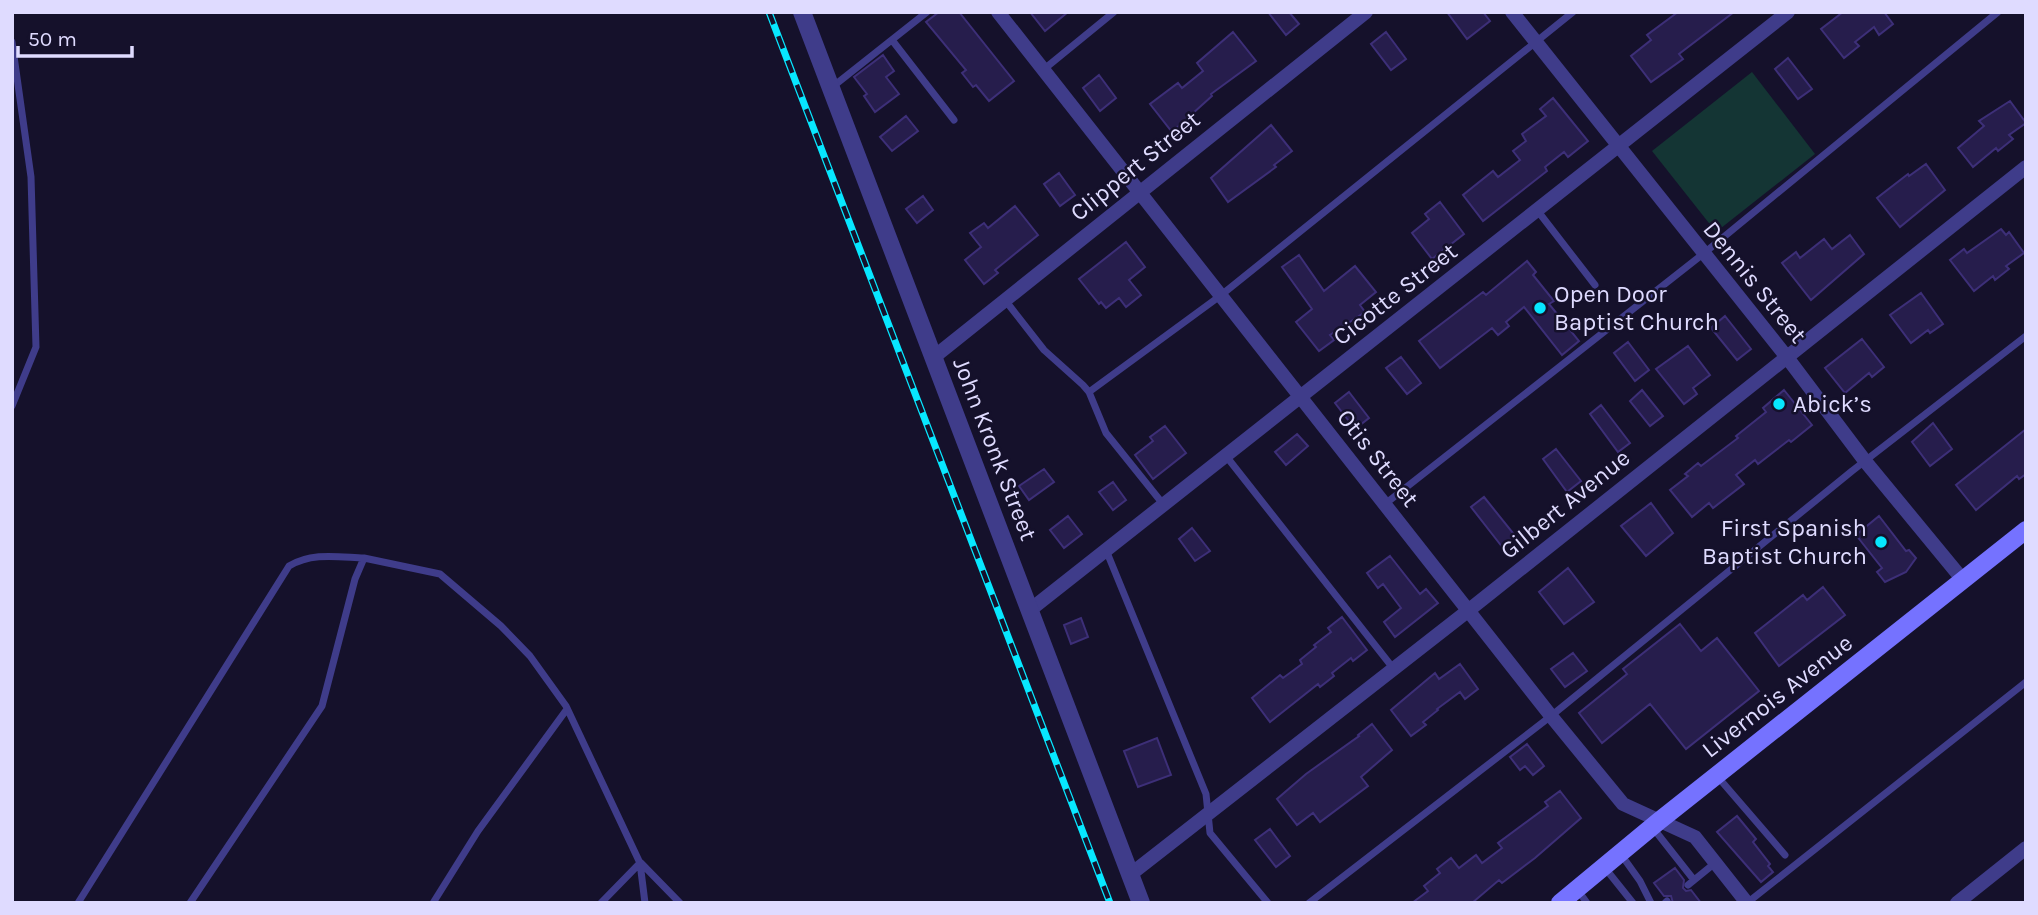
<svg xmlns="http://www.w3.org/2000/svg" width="2038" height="915" viewBox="0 0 2038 915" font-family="Karla,sans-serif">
  <rect width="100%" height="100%" fill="#15112b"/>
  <path fill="#143534" d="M1752,72L1815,154L1716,232L1652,151Z"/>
  <path fill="#261d4c" stroke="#3d2f78" stroke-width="2" d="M939,12H959L1014,81L989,101L976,85L973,87L962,73L966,70L926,22Z
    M1030,12H1068L1045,31Z
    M1268,12H1289L1299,24L1286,35Z
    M1447,12H1483L1490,21L1467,39Z
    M1678,12H1734L1679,54L1683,59L1651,82L1631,56L1651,40L1647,35Z
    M1843,12H1884L1893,24L1879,35L1874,27L1855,42L1859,46L1844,58L1821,29Z
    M1233,32L1256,61L1211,94L1212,96L1172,132L1150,104L1178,83L1182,88L1203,71L1197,63Z
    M1386,32L1406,59L1391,70L1371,44Z
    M883,55L894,71L886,77L899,94L875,112L864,96L867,94L854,77Z
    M1788,58L1812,89L1798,99L1775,69Z
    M1099,75L1116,98L1100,111L1083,88Z
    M1553,98L1588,141L1568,157L1564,152L1545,167L1547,171L1483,221L1463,195L1493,171L1498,177L1520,160L1513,151L1526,141L1522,134L1546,116L1540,109Z
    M2010,101L2026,123L2009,135L2013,139L1998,151L1996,148L1973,167L1958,148L1984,126L1979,121Z
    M906,116L918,131L892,151L880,137Z
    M1271,125L1292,151L1274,165L1276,167L1228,202L1211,178Z
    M1926,164L1945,190L1900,227L1877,198L1908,174L1909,176Z
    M1059,173L1075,195L1060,206L1044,184Z
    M923,196L933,210L917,223L906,209Z
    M1440,202L1464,234L1432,259L1412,233L1429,219L1425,214Z
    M1015,206L1038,235L995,270L998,273L984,284L965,260L981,247L970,233L984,223L988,228Z
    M2001,229L2006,235L2009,232L2024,253L2006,266L2009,269L1995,280L1993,276L1974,291L1950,260L1964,249L1967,253Z
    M1850,235L1864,254L1811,300L1782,263L1796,252L1800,258L1824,239L1832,249Z
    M1126,242L1145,267L1129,280L1141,295L1126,307L1119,298L1106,308L1101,302L1099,304L1079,279Z
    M1299,255L1324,291L1355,266L1376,292L1360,305L1365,312L1330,335L1334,340L1319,351L1296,322L1312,309L1282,267Z
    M1527,261L1536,272L1533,275L1554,301L1549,304L1579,341L1562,355L1524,307L1506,322L1509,326L1498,335L1492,328L1440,368L1419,341L1483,292L1486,295Z
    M1921,293L1943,324L1930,333L1928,330L1911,343L1890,315Z
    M1725,316L1751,349L1737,360L1711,328Z
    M1862,339L1884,367L1872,377L1869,373L1845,393L1825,368Z
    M1628,342L1649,370L1635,381L1614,353Z
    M1688,346L1710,375L1693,388L1697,394L1684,404L1656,369Z
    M1401,357L1421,383L1407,394L1386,368Z
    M1642,390L1663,416L1650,426L1630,401Z
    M1784,390L1812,425L1791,442L1789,440L1758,464L1755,460L1736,475L1744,484L1713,508L1709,503L1692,517L1670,490L1688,476L1685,474L1698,463L1701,466L1738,438L1736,436L1766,412L1763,408Z
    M1349,392L1369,418L1355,429L1335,403Z
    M1601,405L1630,443L1618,452L1590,414Z
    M1933,423L1952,449L1930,466L1912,442Z
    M1165,426L1186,453L1153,479L1135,455L1153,441L1150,437Z
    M2026,429V474L2019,479L2017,476L1976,510L1956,485Z
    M1297,434L1308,446L1286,465L1275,452Z
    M1556,449L1581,481L1567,492L1543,459Z
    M1044,469L1054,482L1029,500L1019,486Z
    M1113,482L1126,500L1113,510L1099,492Z
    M1484,497L1517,538L1503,548L1471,507Z
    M1651,503L1673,533L1646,556L1621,526Z
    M1068,516L1082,534L1064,548L1050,530Z
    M1879,516L1906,551L1909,550L1916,558L1906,572L1885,582L1877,572L1882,568L1856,535Z
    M1192,528L1210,551L1195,561L1179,539Z
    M1390,556L1420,594L1426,589L1438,603L1395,637L1384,622L1401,608L1383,584L1378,588L1367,573Z
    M1568,568L1594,602L1564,624L1539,592Z
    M1823,587L1845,615L1779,666L1755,633L1803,595L1807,600Z
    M1342,617L1367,650L1353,661L1351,658L1332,673L1334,676L1320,687L1318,684L1270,722L1252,698L1280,675L1283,678L1302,664L1300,660L1316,647L1314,645L1331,632L1328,628Z
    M1081,618L1088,637L1071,644L1064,625Z
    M1680,624L1701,651L1717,638L1759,691L1686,749L1650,704L1602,743L1579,713L1627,674L1623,669Z
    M1573,653L1587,671L1565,687L1551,669Z
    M1460,664L1478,689L1465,699L1460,692L1437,709L1438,710L1423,722L1426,725L1411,736L1391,710L1435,673L1439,679Z
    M1372,724L1392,750L1361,777L1368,786L1320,822L1313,813L1297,825L1277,799L1306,774L1359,736L1358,735Z
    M1157,738L1171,775L1138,787L1124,751Z
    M1527,744L1544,766L1533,775L1525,766L1520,770L1510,757Z
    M1560,791L1581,818L1535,858L1502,883L1499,880L1472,903H1412L1428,891L1424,886L1440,873L1437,869L1451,858L1459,868L1476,855L1482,863L1502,848L1498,843L1548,806L1545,802Z
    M1737,816L1756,839L1753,842L1770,864L1768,866L1773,872L1761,882L1717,832Z
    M1270,829L1290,856L1276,867L1255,840Z
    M1675,868L1684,880L1683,888L1686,891L1691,890L1701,903H1673L1671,896H1664L1654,883Z"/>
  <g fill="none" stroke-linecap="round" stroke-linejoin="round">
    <path stroke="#3f3c8a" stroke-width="7" d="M892,40L954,120
      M12,42L31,177L36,347L12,406
      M1043,70L1114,12
      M831,88L927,12
      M1537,210L1595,285
      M1005,300L1044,350L1083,385L1089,392L1106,433L1163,504
      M1089,392L1220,296L1573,12
      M1226,456L1393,668
      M1385,504L1703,254L1998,12
      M1106,550L1206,794L1210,833L1268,903
      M1717,776L1785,855
      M1653,828L1694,880
      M1620,853L1640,881L1651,903
      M641,863L680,903
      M1605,868L1633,903
      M1688,885L1715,863
      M1577,889L1587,903
      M78,903L289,566C312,552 338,557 364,558
      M190,903L322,706L355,579L364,558L440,574L501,626L530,656L566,706L640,863L645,903
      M433,903L478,831L567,709
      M601,903L640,863
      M1309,903L1551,716L1852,471L2026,336
      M1665,903L1667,901
      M1747,903L2026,682"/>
    <path stroke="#3f3c8a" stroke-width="14" d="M998,12L1551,716L1623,804L1695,837L1747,903
      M1512,12L1786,356L1865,461L1963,580
      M934,357L1366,12
      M1030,610L1788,12
      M1131,874L1469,610L2026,167
      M1957,903L2026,848"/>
    <path stroke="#3f3c8a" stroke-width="18" d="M802,12L1141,903"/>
    <path stroke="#7572ff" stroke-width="18" d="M1560,903L1659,821L2026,530"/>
    <defs>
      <path id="rail" d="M769,12L1110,903"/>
    </defs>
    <use href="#rail" stroke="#07e7ff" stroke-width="7"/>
    <use href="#rail" stroke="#15112b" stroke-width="4.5" stroke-dasharray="13" stroke-linecap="butt"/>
  </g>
  <g fill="#07e7ff" stroke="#15112b" stroke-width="2.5">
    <circle cx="1540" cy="308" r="7"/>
    <circle cx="1779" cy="404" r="7"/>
    <circle cx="1881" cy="542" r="7"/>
  </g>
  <g text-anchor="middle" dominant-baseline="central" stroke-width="5" stroke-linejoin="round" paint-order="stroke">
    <g font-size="24" fill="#dfdbff" stroke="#15112b">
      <text transform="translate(1135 166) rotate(-39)">Clippert Street</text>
      <text transform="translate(1755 282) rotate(51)">Dennis Street</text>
      <text transform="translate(1395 294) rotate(-38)">Cicotte Street</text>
      <text transform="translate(995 449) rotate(69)">John Kronk Street</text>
      <text transform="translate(1378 458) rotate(52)">Otis Street</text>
      <text transform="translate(1565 504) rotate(-39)">Gilbert Avenue</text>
      <text transform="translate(1777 696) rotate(-38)">Livernois Avenue</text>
    </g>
    <g font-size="24" fill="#dfdbff" stroke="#15112b" text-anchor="start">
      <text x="1554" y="294">Open Door<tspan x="1554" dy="28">Baptist Church</tspan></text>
      <text x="1793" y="404">Abick’s</text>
      <text x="1867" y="528" text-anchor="end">First Spanish<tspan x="1867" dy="28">Baptist Church</tspan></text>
    </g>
  </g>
  <rect width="2038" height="915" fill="none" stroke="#dfdbff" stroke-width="28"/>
  <path d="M18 46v10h114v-10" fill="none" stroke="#dfdbff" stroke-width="3.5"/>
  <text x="28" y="46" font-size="21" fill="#dfdbff" stroke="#15112b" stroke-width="5" paint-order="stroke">50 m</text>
</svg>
